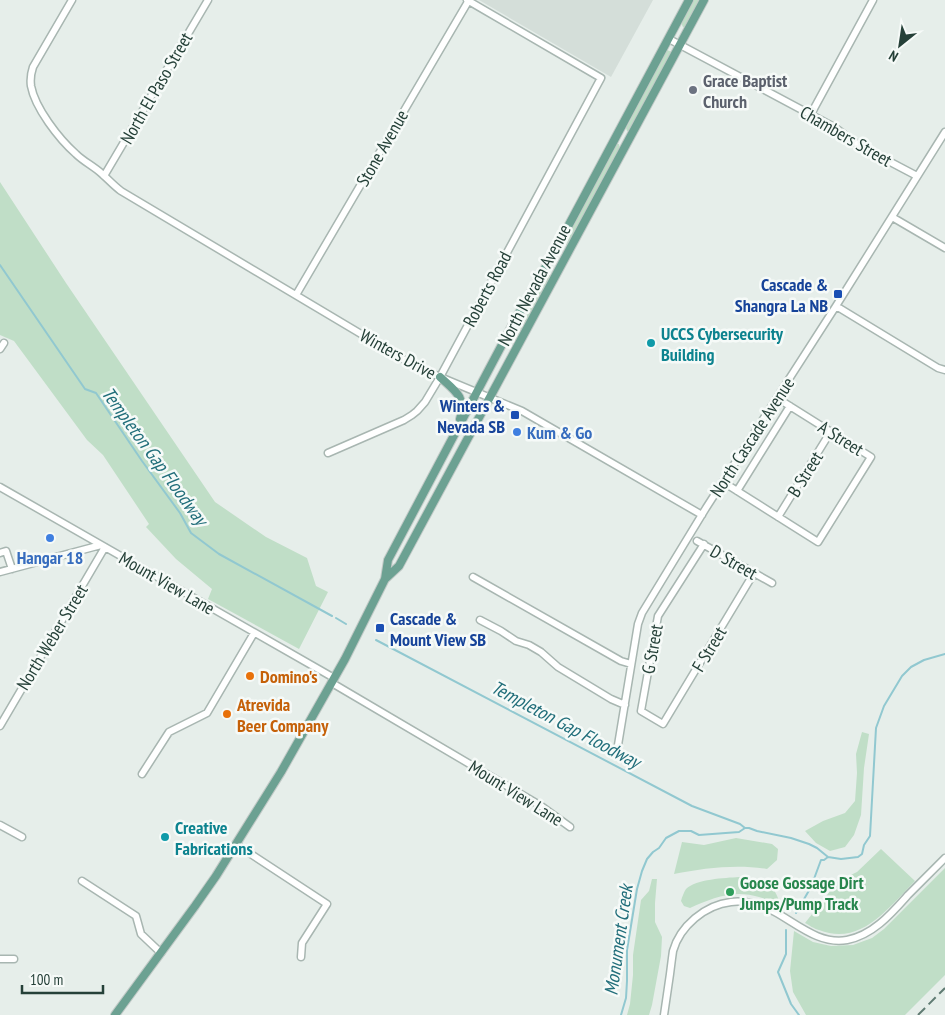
<svg xmlns="http://www.w3.org/2000/svg" width="945" height="1015" viewBox="0 0 945 1015" font-family="'PT Sans Narrow',sans-serif">
  <rect width="100%" height="100%" fill="#e6eeea"/>
  <path fill="#d4ded9" d="M479,0H653L611,77Z"/>
  <path fill="#c0dec7" d="M693,0H701L687,25L685,27H683L682,25V22Z
    M667,50L672,52L630,131H627L626,128L631,119L635,107L665,52Z
    M617,144H619L620,150L569,244L566,245L578,213L615,145Z
    M0,182L66,283L215,502L266,537L307,558L316,586L328,592L299,649L208,599L212,589L176,559L146,527L149,524L103,455L87,440L14,341L0,335Z
    M547,275H550V281L500,374L545,276Z
    M862,732L869,734L864,768L861,815L854,835L845,847L830,851L816,843L805,831L823,821L845,813L855,801L857,773L856,754Z
    M736,838L772,844L778,849L777,860L767,869C737,864 704,868 674,874L682,842L704,845Z
    M881,849L915,881C889,907 861,947 819,930C814,929 809,925 805,923L838,881L857,872Z
    M945,868V975L905,1015H806L793,992L790,971L794,931L813,942L831,946L853,945L872,938L884,929Z
    M739,877C765,880 772,879 781,906C774,904 767,899 759,897C734,889 712,898 690,908L684,906L681,901C682,897 684,892 686,889C696,879 725,878 739,877Z
    M652,879H657L655,903V922L662,937L661,956L652,1005L649,1015H627L630,1004L633,975V955L641,900L649,891Z"/>
  <g fill="none" stroke-linecap="round" stroke-linejoin="round">
    <path stroke="#91c8d0" stroke-width="2" d="M0,265L85,389L96,393L142,461L180,513L191,533L219,554L332,616
      M336,618L346,624
      M376,640L692,806L740,824L745,828
      M796,913L811,887L821,860H824L828,857
      M786,930V954L778,972L791,1004L799,1015
      M621,1015L626,998L627,981V950L637,889L642,871L647,859L653,852L659,848L666,838L679,831H691L699,835L739,832L745,828H749L757,831L791,838L809,844L817,848L828,857L841,859L858,857L862,854L864,845L870,836L876,728L884,706L902,676L911,667L924,660L945,654"/>
    <defs>
      <path id="minor" d="M72,0L33,67C31,73 30,79 31,86C35,108 59,139 76,154C83,161 93,166 101,173C108,179 113,185 121,191L408,362L440,377L522,411L702,515
        M669,39L834,127L860,146L917,176
        M811,114L873,0
        M104,176L208,0
        M892,217L945,248
        M296,295L469,0
        M836,306L938,368L945,370
        M0,349L4,343
        M328,453L404,420L412,415L417,411L425,402L440,377L601,78L467,0
        M723,482L818,542L871,457L777,398
        M0,487L334,678
        M737,491L790,406
        M778,517L831,431
        M697,541L772,583
        M704,544L658,616L641,711L663,724L754,573
        M0,553L6,551L12,569
        M0,572L101,545
        M473,577L621,661L631,664
        M480,620L501,631L516,641L529,645L541,652L558,667L611,699L625,705
        M332,683L541,806L570,827
        M0,726L105,547
        M618,745L638,624L642,613L706,508L836,306L945,132
        M142,774L169,732L207,713L254,633
        M0,825L22,837
        M237,845L327,904L302,943L301,957
        M82,881L136,916L141,934L161,953
        M0,959H14
        M664,1015C666,1001 668,987 670,974C671,966 672,958 673,951C680,926 705,905 731,902C746,900 761,905 775,912C797,924 820,945 847,940C873,935 891,914 908,895C920,883 933,870 945,858"/>
      <path id="major" d="M440,377C454,390 467,397 460,419
        M385,579L399,566L704,0
        M115,1015L195,906L216,876L281,772L345,659L385,579L388,560L515,320L556,249L689,0"/>
    </defs>
    <use href="#minor" stroke="#a8b6b1" stroke-width="9"/>
    <use href="#major" stroke="#c2cac7" stroke-width="10"/>
    <use href="#minor" stroke="#fff" stroke-width="6"/>
    <use href="#major" stroke="#6ca192" stroke-width="8"/>
    <path stroke="#607b73" stroke-width="2" stroke-dasharray="10 5" stroke-linecap="butt" d="M918,1015L945,988"/>
  </g>
  <circle fill="#6b7280" stroke="#f6faf8" stroke-width="2" cx="693" cy="90" r="5"/>
  <g fill="#1a4fb4" stroke="#f6faf8" stroke-width="2">
    <rect x="833" y="289" width="10" height="10" rx="2.5"/>
    <rect x="510" y="410" width="10" height="10" rx="2.5"/>
    <rect x="375" y="623" width="10" height="10" rx="2.5"/>
  </g>
  <g fill="#0f9aa8" stroke="#f6faf8" stroke-width="2">
    <circle cx="651" cy="343" r="5"/>
    <circle cx="165" cy="837" r="5"/>
  </g>
  <g fill="#3f7fe0" stroke="#f6faf8" stroke-width="2">
    <circle cx="517" cy="432" r="5"/>
    <circle cx="50" cy="538" r="5"/>
  </g>
  <g fill="#e8710a" stroke="#f6faf8" stroke-width="2">
    <circle cx="250" cy="676" r="5"/>
    <circle cx="227" cy="714" r="5"/>
  </g>
  <circle fill="#2e9e5b" stroke="#f6faf8" stroke-width="2" cx="730" cy="892" r="5"/>
  <g text-anchor="middle" dominant-baseline="central" stroke-width="5" stroke-linejoin="round" paint-order="stroke">
    <g font-size="18" font-weight="bold" fill="#5b616d" stroke="#f6faf8" text-anchor="start">
      <text x="703" y="80">Grace Baptist<tspan x="703" dy="21">Church</tspan></text>
    </g>
    <g font-size="18" fill="#254038" stroke="#f6faf8">
      <text transform="translate(156 88) rotate(-60)">North El Paso Street</text>
      <text transform="translate(846 136) rotate(30)">Chambers Street</text>
      <text transform="translate(382 148) rotate(-60)">Stone Avenue</text>
      <text transform="translate(534 285) rotate(-62)">North Nevada Avenue</text>
      <text transform="translate(487 289) rotate(-62)">Roberts Road</text>
      <text transform="translate(398 354) rotate(29)">Winters Drive</text>
      <text transform="translate(752 437) rotate(-57)">North Cascade Avenue</text>
      <text transform="translate(841 438) rotate(32)">A Street</text>
      <text transform="translate(805 474) rotate(-58)">B Street</text>
      <text transform="translate(734 562) rotate(30)">D Street</text>
      <text transform="translate(167 583) rotate(30)">Mount View Lane</text>
      <text transform="translate(52 637) rotate(-59)">North Weber Street</text>
      <text transform="translate(652 649) rotate(-80)">G Street</text>
      <text transform="translate(709 649) rotate(-59)">F Street</text>
      <text transform="translate(516 793) rotate(32)">Mount View Lane</text>
    </g>
    <g font-size="18" font-weight="bold" fill="#164399" stroke="#f6faf8" text-anchor="end">
      <text x="828" y="284">Cascade &amp;<tspan x="828" dy="21">Shangra La NB</tspan></text>
      <text x="505" y="405">Winters &amp;<tspan x="505" dy="21">Nevada SB</tspan></text>
      <text x="390" y="618" text-anchor="start">Cascade &amp;<tspan x="390" dy="21">Mount View SB</tspan></text>
    </g>
    <g font-size="18" font-weight="bold" fill="#0d838f" stroke="#f6faf8" text-anchor="start">
      <text x="661" y="333">UCCS Cybersecurity<tspan x="661" dy="21">Building</tspan></text>
      <text x="175" y="827">Creative<tspan x="175" dy="21">Fabrications</tspan></text>
    </g>
    <g font-size="18" font-weight="bold" fill="#366cbe" stroke="#f6faf8" text-anchor="start">
      <text x="527" y="432">Kum &amp; Go</text>
      <text x="50" y="557" text-anchor="middle">Hangar 18</text>
    </g>
    <g font-size="18" font-weight="bold" fill="#c56008" stroke="#f6faf8" text-anchor="start">
      <text x="260" y="676">Domino's</text>
      <text x="237" y="704">Atrevida<tspan x="237" dy="21">Beer Company</tspan></text>
    </g>
    <g font-size="18" font-weight="bold" fill="#27864d" stroke="#f6faf8" text-anchor="start">
      <text x="740" y="882">Goose Gossage Dirt<tspan x="740" dy="21">Jumps/Pump Track</tspan></text>
    </g>
    <g font-size="19" font-style="italic" fill="#216e7a" stroke="#f6faf8">
      <text transform="translate(155 456) rotate(54)">Templeton Gap Floodway</text>
      <text transform="translate(566 724) rotate(28)">Templeton Gap Floodway</text>
      <text transform="translate(618 940) rotate(-82)">Monument Creek</text>
    </g>
  </g>
  <g transform="translate(900 45) rotate(210)" stroke="#f6faf8" stroke-width="4" paint-order="stroke">
  <path d="M0-4L9 19L0 12L-9 19Z" fill="#254038"/>
  <text y="-8" font-size="14" font-weight="bold" text-anchor="middle" fill="#254038">N</text>
  </g>
  <path d="M22 985v8h81v-8" fill="none" stroke="#254038" stroke-width="2.5"/>
  <text x="30" y="985" font-size="15" fill="#254038" stroke="#f6faf8" stroke-width="4" paint-order="stroke">100 m</text>
</svg>
